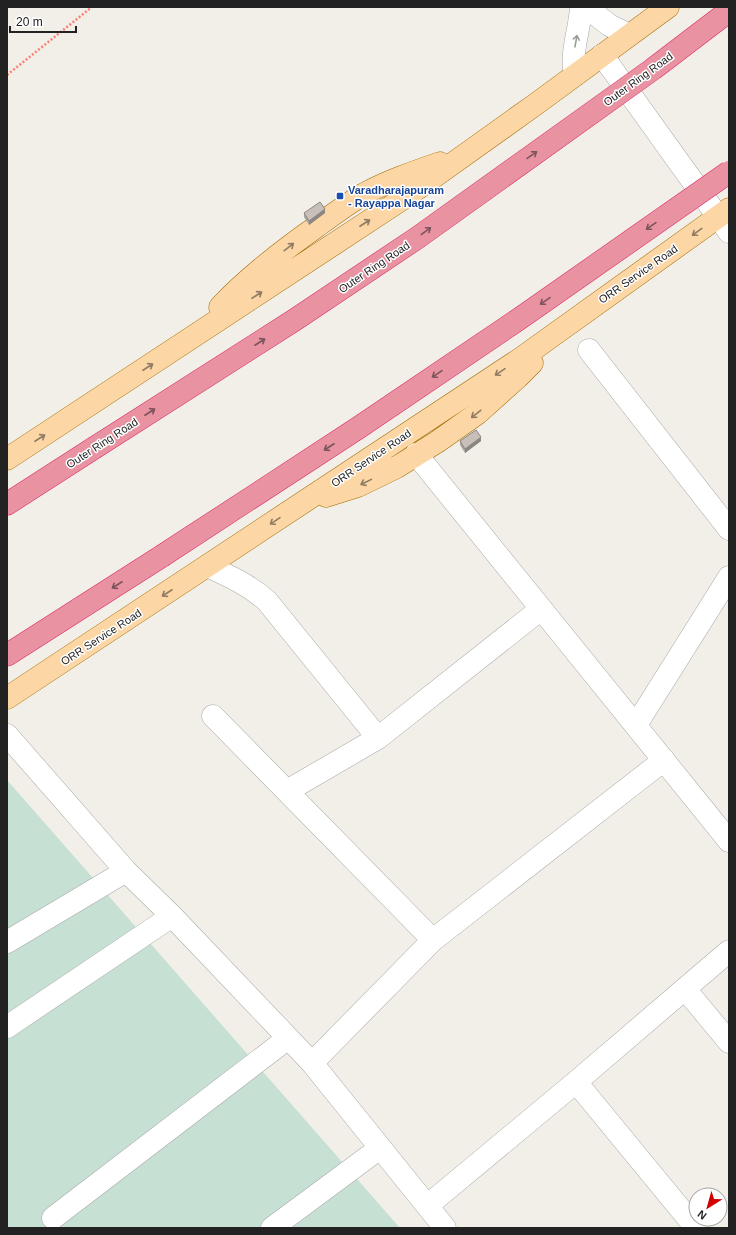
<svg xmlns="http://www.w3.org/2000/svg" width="736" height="1235" viewBox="0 0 736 1235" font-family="Arial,sans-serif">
  <rect width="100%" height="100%" fill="#f2efe9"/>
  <path fill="#c6e0d4" d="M7,780L400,1228H7Z"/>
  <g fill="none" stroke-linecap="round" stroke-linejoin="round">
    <defs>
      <path id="minor" d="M586,7L609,25L629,35
        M602,55L729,232
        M575,75C570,52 580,30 581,7
        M589,350L729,529
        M416,454C520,583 625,712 729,841
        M207,566C229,576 249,585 267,601L378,738
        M213,716L433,940
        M636,725L729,577
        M7,735L126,871L172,916L312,1063L445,1228
        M287,791L378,738L541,609
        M7,942L126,871
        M685,989L729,1042
        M7,1027L172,916
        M312,1063L433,940L664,760
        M576,1082L696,1228
        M427,1206L576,1082L729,951
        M53,1218L287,1039
        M272,1228L380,1148"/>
      <path id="major" d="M220,307C248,277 282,251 316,227C331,216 347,204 364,194C388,181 414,172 440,163
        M7,459L410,194L536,104L668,7
        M326,496L358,486L397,467L437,442L478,413L518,377L532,363
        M7,698L520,359L729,209"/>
      <path id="highway" d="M7,504L94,448
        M7,655L162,556"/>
    </defs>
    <use href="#minor" stroke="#a9a9a9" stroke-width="23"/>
    <use href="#major" stroke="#a06b00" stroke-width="23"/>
    <use href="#highway" stroke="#dc2a67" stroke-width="23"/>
    <path stroke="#fa8072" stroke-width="2.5" stroke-dasharray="2 2" stroke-linecap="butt" d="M7,75L92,7"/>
    <use href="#minor" stroke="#fff" stroke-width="22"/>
    <use href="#major" stroke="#fcd6a4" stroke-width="22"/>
    <use href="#highway" stroke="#e892a2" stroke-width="22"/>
    <defs>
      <path id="highway-bridge" d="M94,448L293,321L417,238L653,69L729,11
        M162,556L358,428L519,319L729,172"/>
    </defs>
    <use href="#highway-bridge" stroke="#dc2a67" stroke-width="23" stroke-linecap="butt"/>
    <use href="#highway-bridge" stroke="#e892a2" stroke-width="22"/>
  </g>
  <path fill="#aba49e" d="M304,213H325L309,225L304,217Z
    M460,441H481L465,453L460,445Z"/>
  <path fill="#8b8681" d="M325,209V213L309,225V221Z
    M481,437V441L465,453V449Z"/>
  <path fill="#c7bfb8" stroke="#8b8681" d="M320,202L325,209L309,221L304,213Z
    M476,430L481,437L465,449L460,441Z"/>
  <defs><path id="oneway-shaft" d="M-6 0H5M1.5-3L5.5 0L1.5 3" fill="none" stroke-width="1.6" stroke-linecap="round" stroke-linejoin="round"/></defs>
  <use stroke="#9c9c9c" href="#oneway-shaft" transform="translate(576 41) rotate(-80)"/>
  <g stroke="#7b545c">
    <use href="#oneway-shaft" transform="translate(532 155) rotate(-35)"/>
    <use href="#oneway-shaft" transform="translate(651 226) rotate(145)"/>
    <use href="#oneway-shaft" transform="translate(426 231) rotate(-36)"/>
    <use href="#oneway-shaft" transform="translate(545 301) rotate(145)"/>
    <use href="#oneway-shaft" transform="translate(260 342) rotate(-33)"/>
    <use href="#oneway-shaft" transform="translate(437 374) rotate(146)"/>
    <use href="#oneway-shaft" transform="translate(150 412) rotate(-33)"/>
    <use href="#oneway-shaft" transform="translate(329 447) rotate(147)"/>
    <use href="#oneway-shaft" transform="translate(117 585) rotate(147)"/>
  </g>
  <g stroke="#8f7c63">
    <use href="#oneway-shaft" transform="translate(365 223) rotate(-33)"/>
    <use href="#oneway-shaft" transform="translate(697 232) rotate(144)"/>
    <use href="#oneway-shaft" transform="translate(289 247) rotate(-38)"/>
    <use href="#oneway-shaft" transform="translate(257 295) rotate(-33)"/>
    <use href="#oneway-shaft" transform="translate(148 367) rotate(-33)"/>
    <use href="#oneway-shaft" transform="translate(500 372) rotate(146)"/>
    <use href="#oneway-shaft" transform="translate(476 414) rotate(142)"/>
    <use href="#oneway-shaft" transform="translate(40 438) rotate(-33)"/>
    <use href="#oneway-shaft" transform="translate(366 482) rotate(154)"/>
    <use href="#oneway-shaft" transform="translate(275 521) rotate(146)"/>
    <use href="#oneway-shaft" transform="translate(167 593) rotate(147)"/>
  </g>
  <rect fill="#1a4fb4" stroke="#fff" stroke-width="1.5" x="336" y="192" width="8" height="8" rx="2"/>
  <g text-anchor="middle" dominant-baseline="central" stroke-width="3" stroke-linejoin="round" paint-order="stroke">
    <g font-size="11" fill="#222" stroke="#fff">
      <text transform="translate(638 79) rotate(-36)">Outer Ring Road</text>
      <text transform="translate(374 267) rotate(-34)">Outer Ring Road</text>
      <text transform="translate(638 274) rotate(-35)">ORR Service Road</text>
      <text transform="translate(102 443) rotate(-33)">Outer Ring Road</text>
      <text transform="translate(371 458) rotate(-34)">ORR Service Road</text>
      <text transform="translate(101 637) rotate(-33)">ORR Service Road</text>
    </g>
    <g font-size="11" font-weight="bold" fill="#164399" stroke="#fff" text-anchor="start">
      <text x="348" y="190">Varadharajapuram<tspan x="348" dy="13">- Rayappa Nagar</tspan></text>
    </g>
  </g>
  <rect width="736" height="1235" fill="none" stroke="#222222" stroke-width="16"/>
  <g transform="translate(708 1207) rotate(217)"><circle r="19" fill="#ffffff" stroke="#a7a7a7"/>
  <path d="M0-3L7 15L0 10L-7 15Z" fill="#d40000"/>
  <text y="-6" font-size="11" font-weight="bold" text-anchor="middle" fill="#222222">N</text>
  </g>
  <path d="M10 26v6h66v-6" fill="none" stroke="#222222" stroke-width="2"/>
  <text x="16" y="26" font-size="12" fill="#222222" stroke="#ffffff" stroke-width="3" paint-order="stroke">20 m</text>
</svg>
